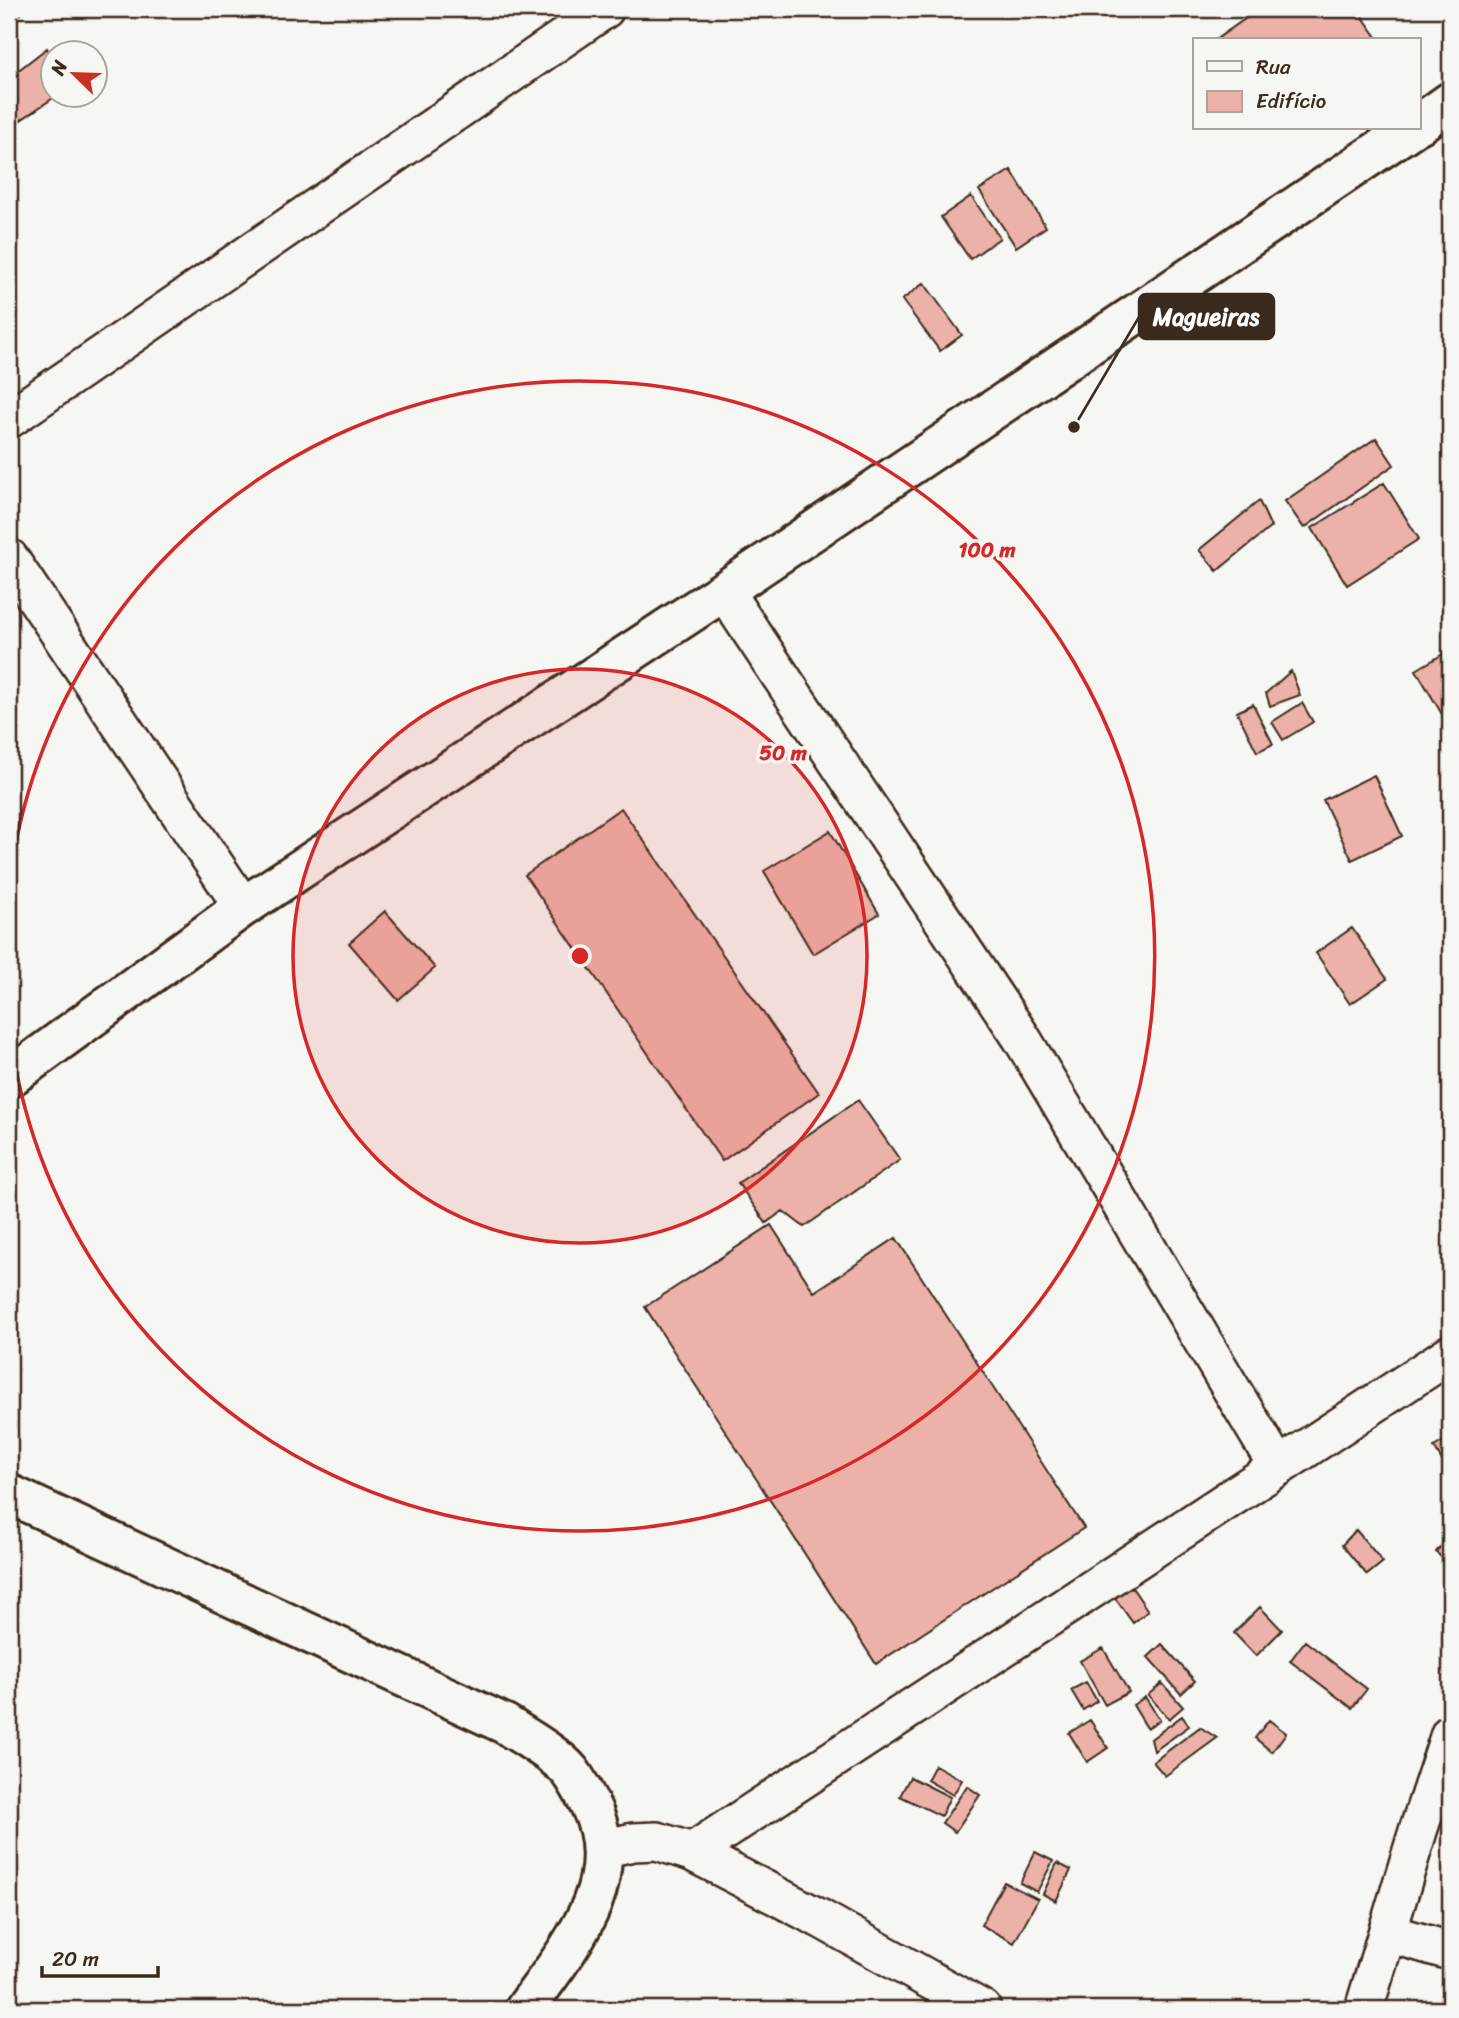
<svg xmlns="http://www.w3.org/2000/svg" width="1459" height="2018" viewBox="0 0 1459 2018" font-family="Sriracha,sans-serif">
  <rect width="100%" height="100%" fill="#f6f6f2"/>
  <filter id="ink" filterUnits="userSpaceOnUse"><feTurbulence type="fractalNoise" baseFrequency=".0143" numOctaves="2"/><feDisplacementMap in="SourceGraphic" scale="14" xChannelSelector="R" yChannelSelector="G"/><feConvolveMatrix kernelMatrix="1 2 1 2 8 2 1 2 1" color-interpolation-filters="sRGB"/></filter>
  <g filter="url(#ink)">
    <path fill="#ecb2a9" stroke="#3b2a1e" stroke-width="2" d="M9,9H29L9,21Z
      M1259,9H1357L1377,37L1373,40H1220L1218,38Z
      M47,48L52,57V94H59L9,128V62L16,72Z
      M1011,170L1046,227L1016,247L979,190Z
      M971,196L1000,238L970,259L941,217Z
      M924,283L962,335L940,351L902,300Z
      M1376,438L1394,465L1304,528L1285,501Z
      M1384,483L1419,539L1347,585L1312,528Z
      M1259,501L1271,527L1217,571L1199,550Z
      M1450,650V719L1446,721L1416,670Z
      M1291,671L1300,695L1270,706L1266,693Z
      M1302,703L1313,722L1283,740L1272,722Z
      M1253,704L1273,744L1257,752L1237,712Z
      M1374,775L1402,836L1352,860L1323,800Z
      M621,808L819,1093L722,1161L525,875Z
      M830,831L879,914L813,954L764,871Z
      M385,911L435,968L398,1000L349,943Z
      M1352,928L1387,979L1350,1004L1316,953Z
      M858,1100L900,1160L804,1227L783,1211L766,1223L738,1183Z
      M771,1225L814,1292L896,1238L1084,1528L876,1664L645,1307Z
      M1450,1437V1467L1447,1469L1434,1447Z
      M1356,1530L1383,1562L1367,1575L1342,1545Z
      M1450,1536V1563L1449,1565L1436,1552Z
      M1131,1586L1148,1611L1133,1623L1115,1598Z
      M1260,1607L1282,1630L1256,1656L1234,1633Z
      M1305,1641L1367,1689L1352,1708L1290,1661Z
      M1162,1644L1195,1681L1181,1694L1148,1657Z
      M1103,1648L1129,1692L1105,1705L1080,1661Z
      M1086,1682L1097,1701L1083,1710L1071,1690Z
      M1162,1683L1183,1707L1169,1719L1148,1695Z
      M1145,1697L1160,1720L1147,1728L1133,1705Z
      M1182,1716L1189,1726L1154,1751L1151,1739Z
      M1090,1720L1108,1748L1087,1762L1069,1733Z
      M1269,1720L1286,1733L1272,1752L1255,1738Z
      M1200,1727L1217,1738L1165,1776L1153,1762Z
      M935,1765L962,1780L953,1795L927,1780Z
      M910,1777L950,1797L941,1816L900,1796Z
      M967,1786L980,1795L955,1832L942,1823Z
      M1035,1852L1053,1861L1037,1892L1020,1883Z
      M1057,1863L1071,1870L1056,1901L1043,1894Z
      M1004,1882L1038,1899L1014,1943L981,1925Z"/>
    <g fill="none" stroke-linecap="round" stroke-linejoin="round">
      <defs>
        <path id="minor" d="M9,419L605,9
          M9,558L243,907
          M724,591L1021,1037L1278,1467
          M602,1849L633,1842L657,1841L692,1852L821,1919L982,2009
          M692,1852L1450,1354
          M1388,1933L1450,1951
          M1364,2009L1418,1831L1450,1734"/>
        <path id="major" d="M1419,124L1450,102
          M9,1078L243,907L724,591L1412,128
          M9,1494L505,1724C525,1737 554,1753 570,1771C577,1780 583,1792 589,1803C629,1881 568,1949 525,2009"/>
      </defs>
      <use href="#minor" stroke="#3b2a1e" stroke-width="42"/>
      <use href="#major" stroke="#3b2a1e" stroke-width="44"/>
      <use href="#minor" stroke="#f6f6f2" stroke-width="37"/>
      <use href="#major" stroke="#f6f6f2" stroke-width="38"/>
    </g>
  </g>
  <circle cx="580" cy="956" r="287" fill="#d62828" fill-opacity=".12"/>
  <g fill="none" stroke="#d62828" stroke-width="3.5">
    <circle cx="580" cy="956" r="287"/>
    <path d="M9 886A575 575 0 1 1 9 1026"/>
  </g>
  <circle cx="580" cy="956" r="10" fill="#d62828" stroke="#f6f6f2" stroke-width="3.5"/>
  <g font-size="21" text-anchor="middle" font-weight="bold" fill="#d62828" stroke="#f6f6f2" stroke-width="7" stroke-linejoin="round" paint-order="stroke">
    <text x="987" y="557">100 m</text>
    <text x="783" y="760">50 m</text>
  </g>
  <path fill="none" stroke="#3b2a1e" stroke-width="2.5" d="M1074 427L1139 317"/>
  <circle fill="#3b2a1e" stroke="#f6f6f2" stroke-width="2.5" cx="1074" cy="427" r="7"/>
  <rect fill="#3b2a1e" stroke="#3b2a1e" stroke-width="2.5" x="1139" y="294" width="135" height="45" rx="7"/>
  <g font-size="24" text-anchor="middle" font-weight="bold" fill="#fff">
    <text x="1206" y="325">Magueiras</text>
  </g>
  <rect width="1459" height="2018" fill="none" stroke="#f6f6f2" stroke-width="35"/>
  <rect x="18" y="18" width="1424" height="1983" fill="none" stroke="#3b2a1e" stroke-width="2.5" filter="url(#ink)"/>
  <rect x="1193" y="38" width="228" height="91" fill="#f6f6f2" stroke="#aba49d" stroke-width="2"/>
  <rect x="1207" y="61" width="35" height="10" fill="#f6f6f2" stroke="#aba49d" stroke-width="2"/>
  <text x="1256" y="74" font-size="21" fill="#3b2a1e">Rua</text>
  <rect x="1207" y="91" width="35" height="21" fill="#ecb2a9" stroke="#aba49d" stroke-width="2"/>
  <text x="1256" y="108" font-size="21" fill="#3b2a1e">Edifício</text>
  <g transform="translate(74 74) rotate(293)"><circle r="33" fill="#f6f6f2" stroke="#aba49d" stroke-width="2"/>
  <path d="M0-5L12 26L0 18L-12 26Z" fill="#c8321e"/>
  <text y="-10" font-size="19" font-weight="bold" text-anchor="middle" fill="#3b2a1e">N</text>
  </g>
  <path d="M42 1966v10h116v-10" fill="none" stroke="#3b2a1e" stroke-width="3.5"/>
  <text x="52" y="1966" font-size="21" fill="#3b2a1e" stroke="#f6f6f2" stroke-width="5" paint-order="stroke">20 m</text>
</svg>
